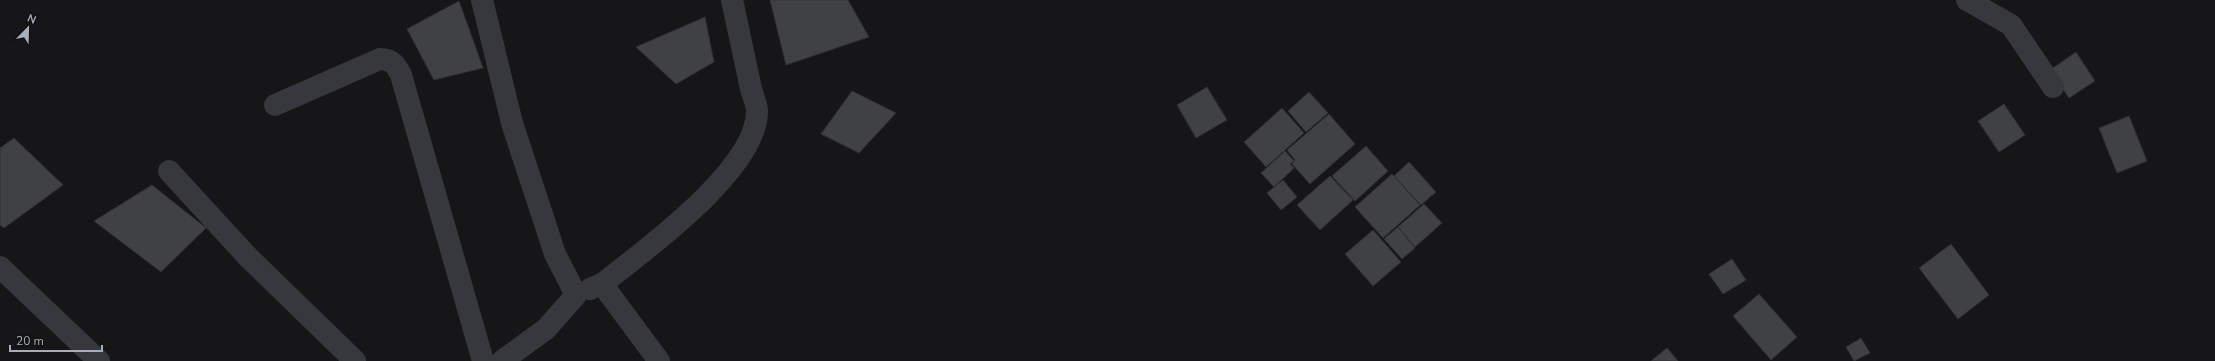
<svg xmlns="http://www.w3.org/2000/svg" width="2215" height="361" viewBox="0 0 2215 361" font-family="'Nunito Sans',sans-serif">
  <rect width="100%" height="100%" fill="#161618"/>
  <path fill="#404145" stroke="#303034" d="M770,0H848L869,37L786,65Z
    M459,1L483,68L434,80L407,29Z
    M705,17L714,62L676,84L636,47Z
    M2076,52L2095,81L2069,98L2050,70Z
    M1207,87L1227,120L1196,138L1177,105Z
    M852,91L896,113L859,153L821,134Z
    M1309,92L1328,113L1306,132L1288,111Z
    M2004,104L2025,135L1999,152L1978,121Z
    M1282,108L1304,133L1266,167L1244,142Z
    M1329,114L1355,144L1310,184L1292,164L1295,160L1287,150Z
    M2129,116L2147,161L2117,173L2099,128Z
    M14,138L63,185L4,228L0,225V148Z
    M1366,146L1388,171L1355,201L1332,176Z
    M1285,151L1294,161L1290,164L1294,168L1274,187L1261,173Z
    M1409,162L1436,192L1421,205L1394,176Z
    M1392,174L1420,205L1383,238L1355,207Z
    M1330,176L1353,200L1320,230L1297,205Z
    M1283,180L1297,197L1281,210L1267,193Z
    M152,185L206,228L161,272L94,221Z
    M1424,204L1442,223L1415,247L1398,227Z
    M1398,227L1415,248L1402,259L1384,239Z
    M1373,230L1401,262L1373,286L1345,254Z
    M1951,244L1989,295L1958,319L1919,268Z
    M1732,259L1746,280L1723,294L1709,274Z
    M1759,294L1797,337L1771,360L1733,316Z
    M1861,338L1870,353L1854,361L1846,347Z
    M1667,348L1678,361H1651Z"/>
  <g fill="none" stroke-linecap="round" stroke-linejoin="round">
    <path stroke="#37383d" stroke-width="22" d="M482,0L512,123L555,254L576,295L546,329L502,361
      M1967,0L2011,25L2053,87
      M275,105L380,59C392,59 396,65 401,75L483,361
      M169,171L247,256L355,361
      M0,267L99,361
      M602,284C645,250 759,168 757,110C756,101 751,92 750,84C744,56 738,28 732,0
      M590,289L602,284L659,361"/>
  </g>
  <g transform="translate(28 28) rotate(23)" stroke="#111113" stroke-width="3" paint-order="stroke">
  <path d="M0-3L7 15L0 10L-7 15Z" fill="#a8adb8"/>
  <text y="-6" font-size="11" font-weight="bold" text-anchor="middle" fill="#a8adb8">N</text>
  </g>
  <path d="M10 345v6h92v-6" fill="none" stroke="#a8adb8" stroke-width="2"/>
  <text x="16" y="345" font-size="12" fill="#a8adb8" stroke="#111113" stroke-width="3" paint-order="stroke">20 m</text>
</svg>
